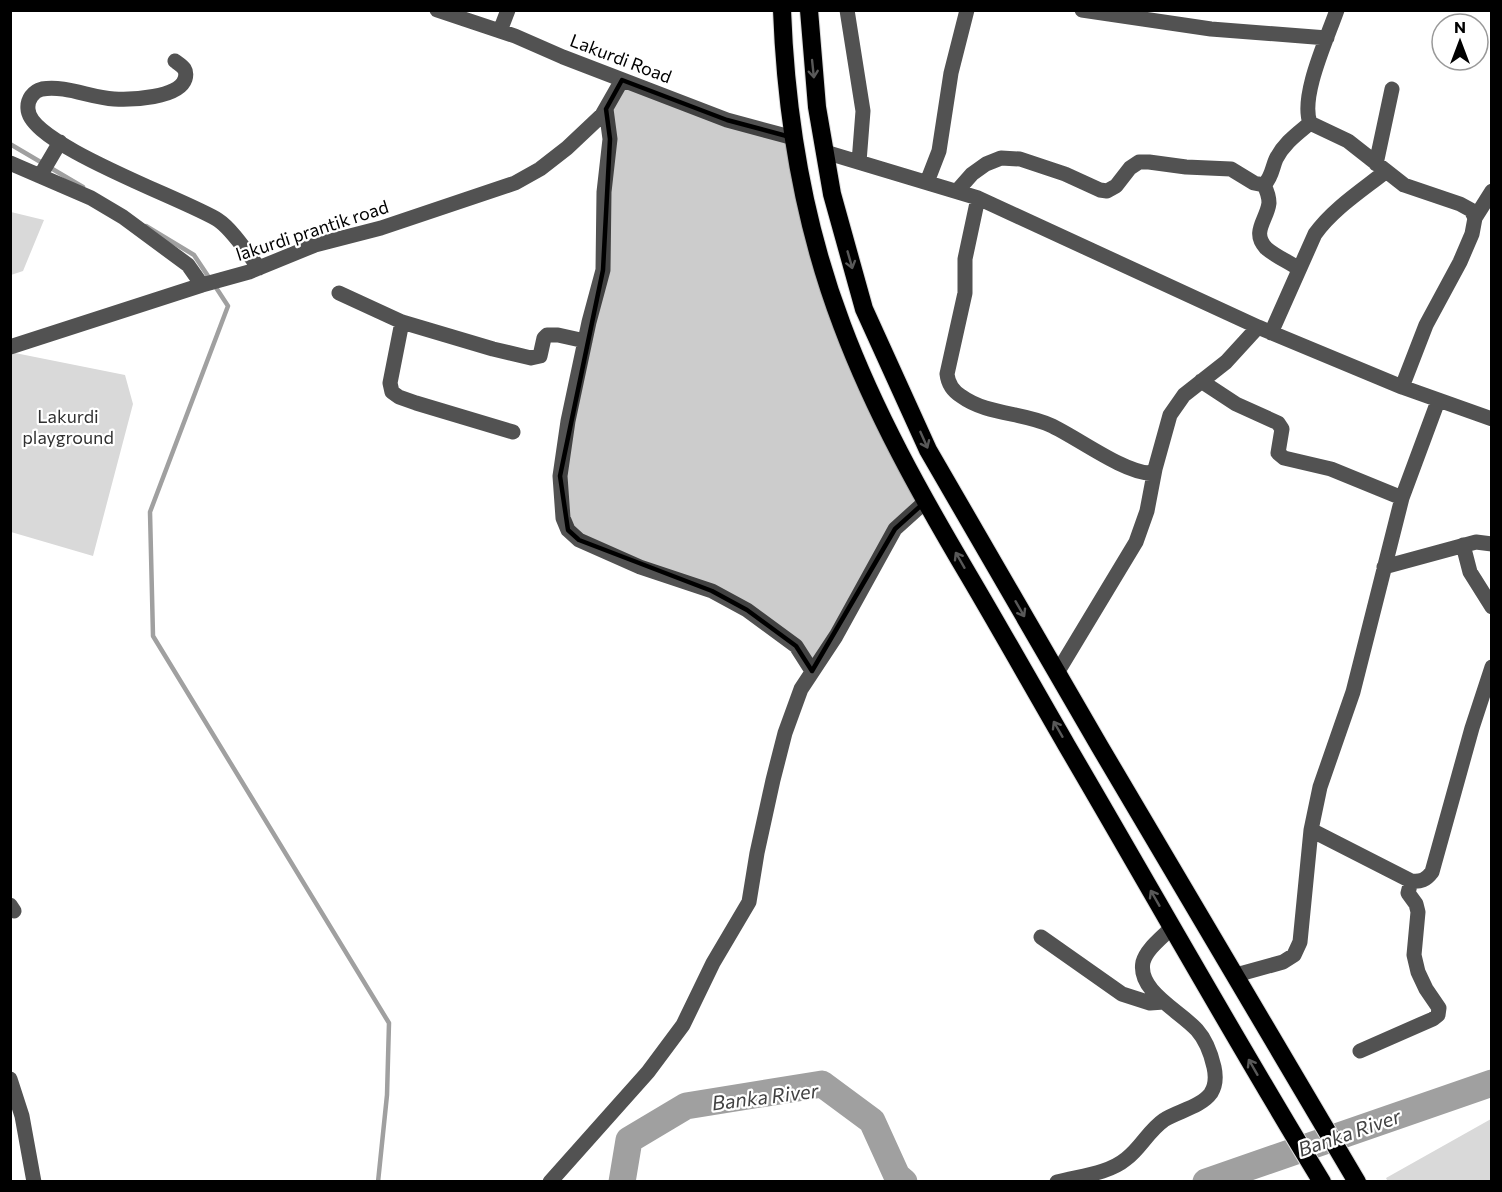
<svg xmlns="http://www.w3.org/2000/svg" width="1502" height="1192" viewBox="0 0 1502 1192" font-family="Commissioner,sans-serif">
  <rect width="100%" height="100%" fill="#fff"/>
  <path fill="#d9d9d9" d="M11,212L44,220L23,271L11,275Z
    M10,352L125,375L133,404L93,556L11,532Z
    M1491,1119V1181L1388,1182L1386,1178Z"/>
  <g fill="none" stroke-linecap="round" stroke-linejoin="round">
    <path stroke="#a0a0a0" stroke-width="4.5" d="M10,144L83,187
      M146,226L194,255L210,279
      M215,286L228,306L150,512L153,636L389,1023L387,1095L378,1182"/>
    <path stroke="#a0a0a0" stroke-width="27" d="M622,1182L629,1140L686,1106L822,1084L872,1121L897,1176L904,1182
      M1206,1182L1492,1083"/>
    <defs>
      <path id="highway" d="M782,10C786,117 804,225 842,325C875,413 921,495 969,576C1002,632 1034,689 1067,746C1152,891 1234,1038 1322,1182
        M809,10L817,107L832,194L864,309L928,450L1100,747L1357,1182"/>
    </defs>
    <use href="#highway" stroke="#dbdbdb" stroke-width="20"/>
    <path stroke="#525252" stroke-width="15" d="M437,10L515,36L563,57L727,120L794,138
      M847,10L863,111L859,162
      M1082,10L1211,29L1327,38
      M1337,10C1327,39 1300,96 1310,123L1348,141L1404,185L1460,204L1471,210L1475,218L1472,234L1460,262L1426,325L1402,387
      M500,31L508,10
      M175,61C182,66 188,69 185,79C179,98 131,100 114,99C91,98 66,85 42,89C33,91 27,100 28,109C29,145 187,200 218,220C232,229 248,254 259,268
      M606,109L610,139L604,192L603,270L589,322L568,421L560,476L563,518L568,530L579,540L640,567L712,591L747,610L796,646L812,671
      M825,152L978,198L1258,327L1402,387L1492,419
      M10,163L91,198L123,217L188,265L202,285
      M1376,164L1392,89
      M40,176L60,142
      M927,182L939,151L951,73L967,10
      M1264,185C1267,191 1269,196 1269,203C1267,220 1251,232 1266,248C1275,256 1289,262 1299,269
      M957,191L972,174L986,164L1001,158L1020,159L1065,174L1100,190L1107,191L1116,186L1130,168L1139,162H1149L1186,167L1231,169L1254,183L1264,185C1272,177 1272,168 1276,159C1284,143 1297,134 1310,123
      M978,198L965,259V293L947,374C948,383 953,391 961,396C987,415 1022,412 1050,425C1075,436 1124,473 1150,473L1155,469L1170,415L1184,395L1226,362L1258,327
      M1475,218L1492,191
      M339,293L402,322L493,349L531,358L540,356L544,338L547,335H558L585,341
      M402,322L390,383L392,392L399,397L416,403L513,432
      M1271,333L1315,234C1333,209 1361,191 1385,172
      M10,347L202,285L249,272L315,245L381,228L515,183L540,169L567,148L602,115L622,80
      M1201,381L1236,404L1278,423L1282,429L1278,453L1284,458L1331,469L1402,498
      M1463,545L1470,572L1492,607
      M1384,567L1476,542L1492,544
      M1057,673L1136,542L1147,511L1155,469
      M1311,830L1411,881C1421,882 1426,880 1432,872L1472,728L1492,667
      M10,905L14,911
      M1041,937L1122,994L1150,1003L1164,1002
      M1236,975L1283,962L1294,955L1300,942L1311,830L1320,787L1353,692L1402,498L1438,401
      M1360,1051L1433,1019L1438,1015L1439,1008L1426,989L1418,972L1414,955L1418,912L1416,904L1408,893L1411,881
      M10,1079L22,1116L34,1182
      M550,1182L648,1072L683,1025L713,963L749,902L757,853L773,780L785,733L801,689L836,636L895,529L926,501
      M1057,1182C1079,1176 1108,1174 1126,1159C1141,1148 1148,1131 1164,1120C1178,1111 1201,1107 1211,1093C1216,1085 1216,1076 1214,1067C1211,1054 1206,1040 1197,1030C1180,1011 1137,991 1143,962C1147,948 1163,937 1172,927"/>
    <use href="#highway" stroke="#000" stroke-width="18"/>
  </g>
  <defs><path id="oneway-shaft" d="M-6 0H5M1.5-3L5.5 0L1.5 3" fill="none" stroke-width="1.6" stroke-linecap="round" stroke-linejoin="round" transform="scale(1.5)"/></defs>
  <g stroke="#595959">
    <use href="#oneway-shaft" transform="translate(813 69) rotate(84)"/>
    <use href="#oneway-shaft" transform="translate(850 260) rotate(74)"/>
    <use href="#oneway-shaft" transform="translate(924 440) rotate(66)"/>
    <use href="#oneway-shaft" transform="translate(960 560) rotate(-120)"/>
    <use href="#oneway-shaft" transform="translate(1020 609) rotate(60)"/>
    <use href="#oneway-shaft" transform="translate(1058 729) rotate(-120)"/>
    <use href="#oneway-shaft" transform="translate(1155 898) rotate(-120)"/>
    <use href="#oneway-shaft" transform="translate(1253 1067) rotate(-120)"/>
  </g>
  <path fill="#000" fill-opacity="0.2" stroke="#000" stroke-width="4.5" stroke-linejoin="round" d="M622,80L727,120L794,138L821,260L841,323L926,501L895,529L812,671L796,646L747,610L712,591L579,540L568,530L560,476L603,270L610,139L606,109Z"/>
  <g text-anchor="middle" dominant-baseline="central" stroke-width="4.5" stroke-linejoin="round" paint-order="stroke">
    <g font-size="18" fill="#000" stroke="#fff">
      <text transform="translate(621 58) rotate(21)">Lakurdi Road</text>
      <text transform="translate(312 230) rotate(-18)">lakurdi prantik road</text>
    </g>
    <g font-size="18" fill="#303030" stroke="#fff">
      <text x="68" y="416">Lakurdi<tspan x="68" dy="21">playground</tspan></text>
    </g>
    <g font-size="20" font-style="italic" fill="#414141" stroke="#fff">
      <text transform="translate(765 1096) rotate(-7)">Banka River</text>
      <text transform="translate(1349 1132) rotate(-19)">Banka River</text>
    </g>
  </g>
  <rect width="1502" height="1192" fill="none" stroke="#000000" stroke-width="24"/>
  <g transform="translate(1460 42)"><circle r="28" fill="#ffffff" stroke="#999999" stroke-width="1.5"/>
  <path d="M0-4.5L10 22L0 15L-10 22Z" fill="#000000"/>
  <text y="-9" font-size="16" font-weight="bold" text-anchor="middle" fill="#000000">N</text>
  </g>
</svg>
